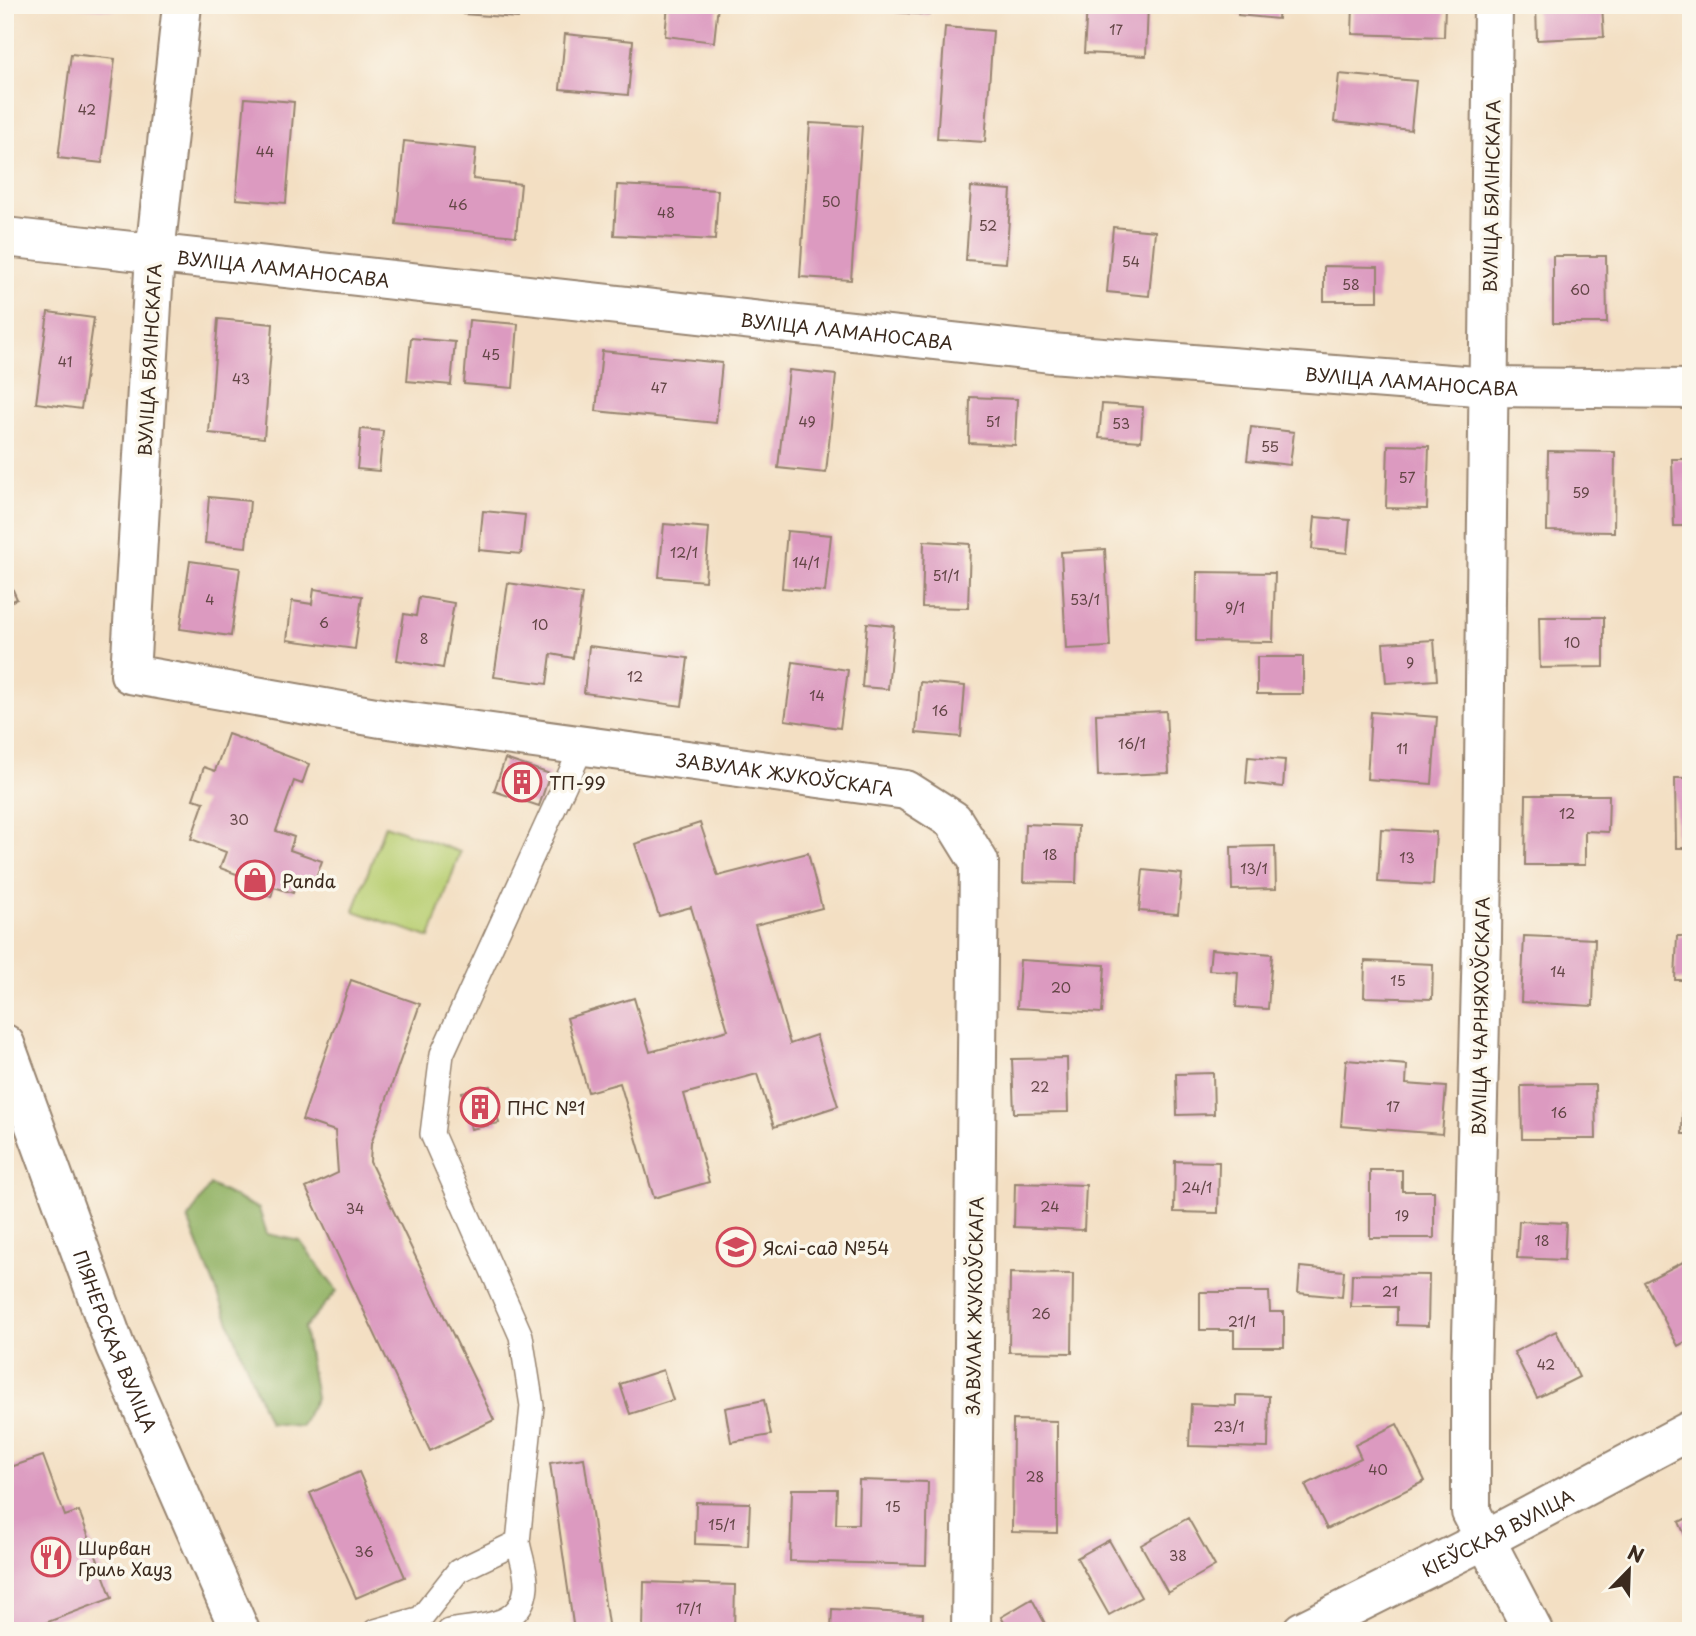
<svg xmlns="http://www.w3.org/2000/svg" width="1696" height="1636" viewBox="0 0 1696 1636" font-family="'Playpen Sans',sans-serif">
  <rect width="100%" height="100%" fill="#fbf7ec"/>
  <filter id="ink" filterUnits="userSpaceOnUse"><feTurbulence type="fractalNoise" baseFrequency=".0143" numOctaves="2"/><feDisplacementMap in="SourceGraphic" scale="14" xChannelSelector="R" yChannelSelector="G"/><feConvolveMatrix kernelMatrix="1 2 1 2 8 2 1 2 1" color-interpolation-filters="sRGB"/></filter>
  <filter id="wash" filterUnits="userSpaceOnUse"><feTurbulence type="fractalNoise" baseFrequency=".00686" numOctaves="4" result="noise"/><feDisplacementMap in="SourceGraphic" scale="28" xChannelSelector="R" yChannelSelector="G"/><feGaussianBlur stdDeviation="1.57" result="paint"/><feColorMatrix in="noise" values="0 0 0 0 0 0 0 0 0 0 0 0 0 0 0 0 0 1.4 0 .05"/><feComposite in="paint" operator="in"/></filter>
  <g filter="url(#wash)">
    <rect width="100%" height="100%" fill="#f3dfc3"/>
    <path fill="#b9cf73" stroke="#7a7c48" stroke-width="2" d="M385,825L460,852L430,938L354,911Z"/>
    <path fill="#92b265" stroke="#666e42" stroke-width="2" d="M210,1185L259,1209L267,1234L300,1241L337,1291L304,1328L316,1398L301,1426L269,1423L188,1219Z"/>
    <g id="blocks">
      <path fill="#dc9ac0" d="M77,5H115V10L77,7Z
        M463,5H519L518,18L463,14Z
        M668,5H718L714,42L665,36Z
        M885,5H930L929,15L884,11Z
        M1087,5H1148L1146,56L1084,53Z
        M1239,5H1279L1278,19L1238,15Z
        M1353,5H1445L1444,37L1352,34Z
        M1536,5H1602L1604,37L1537,40Z
        M945,27L993,31L985,142L937,139Z
        M565,34L633,41L628,95L560,89Z
        M71,54L115,59L102,163L58,158Z
        M1339,74L1416,81L1411,130L1334,122Z
        M245,98L294,102L286,203L236,199Z
        M810,123L862,126L851,280L800,277Z
        M404,141L476,149L473,179L521,184L516,236L396,224Z
        M617,185L718,190L715,240L614,235Z
        M971,187L1011,190L1006,263L966,260Z
        M1113,227L1155,231L1149,296L1107,292Z
        M1553,256H1606L1607,323H1553Z
        M1324,266L1378,267V301H1324Z
        M48,312L94,318L81,409L36,403Z
        M218,319L273,324L264,438L209,433Z
        M469,320L518,324L513,388L464,384Z
        M411,338L455,342L451,385L407,381Z
        M602,351L722,363L716,423L596,411Z
        M789,370L836,375L826,473L778,468Z
        M970,397L1017,399L1015,445L969,443Z
        M1102,404L1143,407L1141,441L1099,438Z
        M1251,427L1294,432L1290,465L1247,460Z
        M361,429L383,431L379,471L357,469Z
        M1388,445L1429,446L1427,509L1386,508Z
        M1548,451L1615,452L1614,532L1547,531Z
        M1672,459H1691V526H1674Z
        M209,497L250,501L246,547L205,543Z
        M483,511L525,515L521,554L479,550Z
        M1315,517L1350,520L1347,553L1312,549Z
        M664,524L709,528L705,581L659,577Z
        M787,531L831,535L825,592L782,588Z
        M924,541L970,544L968,608L922,607Z
        M1105,549L1110,647L1066,649L1061,552Z
        M190,561L240,568L231,636L180,629Z
        M5,572L17,599L5,604Z
        M1197,572L1275,573L1273,642L1196,641Z
        M508,583L582,594L573,658L551,654L547,684L494,677Z
        M314,589L362,596L355,649L287,640L292,601L312,604Z
        M419,597L454,603L443,668L397,660L404,614L416,616Z
        M1539,617H1604V667L1540,668Z
        M867,623L894,626L888,689L862,687Z
        M1434,640L1437,680L1386,683L1383,643Z
        M589,646L688,658L682,706L584,693Z
        M1257,657H1303V694H1257Z
        M793,662L848,670L840,728L785,720Z
        M920,682L965,686L961,737L916,733Z
        M1166,711L1169,773L1098,776L1096,714Z
        M1371,712L1437,717L1432,784L1367,779Z
        M228,734L309,764L302,784L294,781L276,831L294,837L290,850L322,861L314,883L299,877L293,893L274,887L271,897L238,885L242,876L220,868L226,852L191,839L204,802L193,799L204,767L215,771Z
        M1248,757L1285,760L1283,787L1246,783Z
        M505,759L550,774L539,806L494,791Z
        M1675,778H1691V848H1676Z
        M1526,795H1609L1608,832L1585,831V865H1525Z
        M700,823L718,876L808,853L822,908L755,925L790,1044L816,1035L838,1106L774,1127L757,1074L684,1094L709,1182L654,1198L620,1083L588,1092L567,1018L634,998L650,1052L728,1030L691,907L659,916L635,844Z
        M1025,824L1078,826L1076,883L1023,882Z
        M1381,829L1436,832L1433,885L1378,882Z
        M1275,846L1276,889L1232,890L1231,847Z
        M1143,870L1182,874L1178,914L1139,911Z
        M1524,936L1595,939L1593,1006L1521,1002Z
        M1677,936H1691V980H1675Z
        M1211,949L1272,954L1268,1009L1236,1007L1238,972L1209,970Z
        M1020,960L1105,965L1102,1013L1017,1008Z
        M1365,961L1433,964L1432,999L1364,997Z
        M351,980L420,1004L371,1144L370,1162L494,1420L430,1451L306,1188L338,1173L335,1131L302,1120Z
        M1067,1058L1068,1112L1014,1113L1012,1059Z
        M1346,1060L1407,1065L1406,1084L1446,1087L1442,1134L1341,1126Z
        M1213,1073L1214,1114L1177,1115L1176,1074Z
        M1595,1085L1596,1139H1522L1521,1086Z
        M490,1086L499,1123L471,1129L462,1092Z
        M1683,1094H1691V1134H1682Z
        M1175,1161L1219,1162L1218,1213L1174,1212Z
        M1370,1170H1402V1191H1434V1238H1370Z
        M1015,1183L1086,1185L1084,1230L1014,1227Z
        M1519,1221L1566,1223L1564,1260L1517,1258Z
        M1691,1258V1339L1678,1346L1644,1282Z
        M1300,1267L1344,1271L1342,1297L1298,1293Z
        M1010,1273L1073,1274L1072,1353L1009,1352Z
        M1352,1274L1429,1275L1428,1326L1397,1325V1307H1351Z
        M1200,1292H1269L1270,1312H1284V1347H1234V1330H1200Z
        M1556,1331L1579,1377L1537,1398L1514,1352Z
        M663,1370L673,1400L630,1414L620,1384Z
        M1236,1395L1269,1396L1268,1448L1189,1446L1191,1404L1236,1406Z
        M764,1400L771,1435L731,1442L725,1408Z
        M1013,1420L1057,1421V1533L1012,1532Z
        M1397,1424L1425,1481L1327,1529L1305,1485L1361,1458L1355,1445Z
        M43,1456L65,1516L79,1511L112,1598L24,1631H5V1469Z
        M584,1458L609,1631H574L550,1463Z
        M359,1472L405,1577L356,1598L310,1493Z
        M859,1480L928,1482L926,1565L790,1561L792,1489H837L836,1524H858Z
        M696,1502L750,1503L748,1546L695,1544Z
        M1691,1516V1548L1679,1522Z
        M1188,1518L1215,1566L1168,1593L1141,1545Z
        M1109,1540L1141,1597L1109,1615L1077,1558Z
        M644,1582L735,1585L734,1631H643Z
        M1032,1599L1049,1631H1009L1001,1617Z
        M832,1609L923,1614L922,1631H831Z
        M751,1627L810,1628V1631H751Z"/>
    </g>
  </g>
  <g filter="url(#ink)">
    <use href="#blocks" fill-opacity="0" stroke="#978470" stroke-width="2"/>
    <g fill="none" stroke-linecap="round" stroke-linejoin="round">
      <defs>
        <path id="lane" d="M375,1631L421,1618L458,1571L518,1542L532,1406L521,1336L432,1134L442,1054L582,747
          M449,1631C481,1625 523,1628 526,1586C527,1572 520,1555 518,1542"/>
        <g id="street">
          <path id="s1" d="M182,5L155,254L130,674L381,718L906,790L953,820L979,862L971,1631"/>
          <path d="M1493,5L1482,939L1471,1376V1512L1533,1631"/>
          <path id="s2" d="M5,237L1051,353L1489,387L1691,389"/>
          <path id="s3" d="M1302,1631L1484,1540L1691,1430"/>
        </g>
        <g id="primary">
          <path id="s4" d="M5,1044L115,1346L240,1631"/>
        </g>
      </defs>
      <use href="#lane" stroke="#978470" stroke-width="26"/>
      <use href="#street" stroke="#978470" stroke-width="42"/>
      <use href="#primary" stroke="#978470" stroke-width="42"/>
      <use href="#lane" stroke="#fff" stroke-width="23"/>
      <use href="#street" stroke="#fff" stroke-width="38"/>
      <use href="#primary" stroke="#fff" stroke-width="38"/>
    </g>
  </g>
  <defs>
    <symbol id="building-ring" viewBox="-11 -11 22 22"><circle r="9.5" fill="#fbf7ec" stroke="#d1495b" stroke-width="1.5"/><path d="M-4-6H4V6H1V3H-1V6H-4ZM-2.5-4.3h1.7v1.8h-1.7ZM.8-4.3h1.7v1.8H.8ZM-2.5-1h1.7V.8h-1.7ZM.8-1h1.7V.8H.8Z" fill="#d1495b"/></symbol>
    <symbol id="shop-ring" viewBox="-11 -11 22 22"><circle r="9.5" fill="#fbf7ec" stroke="#d1495b" stroke-width="1.5"/><path d="M-5-2.5h2.3a2.7 3.5 0 0 1 5.4 0H5L5.5 6h-11ZM-1.5-2.5h3a1.5 2.3 0 0 0-3 0Z" fill="#d1495b"/></symbol>
    <symbol id="school-ring" viewBox="-11 -11 22 22"><circle r="9.5" fill="#fbf7ec" stroke="#d1495b" stroke-width="1.5"/><path d="M0-5L7-2L0 1L-7-2ZM-4 1L0 2.5L4 1V4Q0 6-4 4Z" fill="#d1495b"/></symbol>
    <symbol id="restaurant-ring" viewBox="-11 -11 22 22"><circle r="9.5" fill="#fbf7ec" stroke="#d1495b" stroke-width="1.5"/><path d="M-5-6h1v4h1v-4h1v4h1v-4h1v5L-1.5 .5V6h-2V.5L-5-1ZM5-6V6H3V1.5H1.5Q1.5-4 5-6Z" fill="#d1495b"/></symbol>
  </defs>
  <g fill-rule="evenodd">
    <use href="#building-ring" x="500" y="760" width="44" height="44"/>
    <use href="#shop-ring" x="233" y="858" width="44" height="44"/>
    <use href="#building-ring" x="458" y="1085" width="44" height="44"/>
    <use href="#school-ring" x="714" y="1225" width="44" height="44"/>
    <use href="#restaurant-ring" x="29" y="1535" width="44" height="44"/>
  </g>
  <g text-anchor="middle" dominant-baseline="central" stroke-width="7" stroke-linejoin="round" paint-order="stroke">
    <g font-size="14" fill="#634646">
      <text x="1116" y="29">17</text>
      <text x="87" y="109">42</text>
      <text x="265" y="151">44</text>
      <text x="831" y="201">50</text>
      <text x="458" y="204">46</text>
      <text x="666" y="212">48</text>
      <text x="988" y="225">52</text>
      <text x="1131" y="261">54</text>
      <text x="1351" y="284">58</text>
      <text x="1580" y="289">60</text>
      <text x="491" y="354">45</text>
      <text x="65" y="361">41</text>
      <text x="241" y="378">43</text>
      <text x="659" y="387">47</text>
      <text x="807" y="421">49</text>
      <text x="993" y="421">51</text>
      <text x="1121" y="423">53</text>
      <text x="1270" y="446">55</text>
      <text x="1407" y="477">57</text>
      <text x="1581" y="492">59</text>
      <text x="684" y="552">12/1</text>
      <text x="806" y="562">14/1</text>
      <text x="946" y="575">51/1</text>
      <text x="210" y="599">4</text>
      <text x="1085" y="599">53/1</text>
      <text x="1235" y="607">9/1</text>
      <text x="324" y="622">6</text>
      <text x="540" y="624">10</text>
      <text x="424" y="638">8</text>
      <text x="1572" y="642">10</text>
      <text x="1410" y="662">9</text>
      <text x="635" y="676">12</text>
      <text x="817" y="695">14</text>
      <text x="940" y="710">16</text>
      <text x="1132" y="743">16/1</text>
      <text x="1402" y="748">11</text>
      <text x="1567" y="813">12</text>
      <text x="239" y="819">30</text>
      <text x="1050" y="854">18</text>
      <text x="1407" y="857">13</text>
      <text x="1254" y="868">13/1</text>
      <text x="1558" y="971">14</text>
      <text x="1398" y="980">15</text>
      <text x="1061" y="987">20</text>
      <text x="1040" y="1086">22</text>
      <text x="1393" y="1106">17</text>
      <text x="1559" y="1112">16</text>
      <text x="1197" y="1187">24/1</text>
      <text x="1050" y="1206">24</text>
      <text x="355" y="1208">34</text>
      <text x="1402" y="1215">19</text>
      <text x="1542" y="1240">18</text>
      <text x="1390" y="1291">21</text>
      <text x="1041" y="1313">26</text>
      <text x="1242" y="1321">21/1</text>
      <text x="1546" y="1364">42</text>
      <text x="1229" y="1426">23/1</text>
      <text x="1378" y="1469">40</text>
      <text x="1035" y="1476">28</text>
      <text x="893" y="1506">15</text>
      <text x="722" y="1524">15/1</text>
      <text x="364" y="1551">36</text>
      <text x="1178" y="1555">38</text>
      <text x="689" y="1608">17/1</text>
    </g>
    <g font-size="18" fill="#3b2a1e" stroke="#fbf7ec">
      <text transform="translate(1491 196) rotate(-89)">ВУЛІЦА БЯЛІНСКАГА</text>
      <text stroke="none"><textPath href="#s2" startOffset="280">ВУЛІЦА ЛАМАНОСАВА</textPath></text>
      <text stroke="none"><textPath href="#s2" startOffset="847">ВУЛІЦА ЛАМАНОСАВА</textPath></text>
      <text transform="translate(149 360) rotate(-87)">ВУЛІЦА БЯЛІНСКАГА</text>
      <text stroke="none"><textPath href="#s2" startOffset="1414">ВУЛІЦА ЛАМАНОСАВА</textPath></text>
      <text stroke="none"><textPath href="#s1" startOffset="1334">ЗАВУЛАК ЖУКОЎСКАГА</textPath></text>
      <text transform="translate(1480 1016) rotate(-89)">ВУЛІЦА ЧАРНЯХОЎСКАГА</text>
      <text transform="translate(974 1306) rotate(-89)">ЗАВУЛАК ЖУКОЎСКАГА</text>
      <text stroke="none"><textPath href="#s4" startOffset="317">ПІЯНЕРСКАЯ ВУЛІЦА</textPath></text>
      <text stroke="none"><textPath href="#s3" startOffset="219">КІЕЎСКАЯ ВУЛІЦА</textPath></text>
    </g>
    <g font-size="18" fill="#3b2a1e" stroke="#fbf7ec" text-anchor="start">
      <text x="549" y="782">ТП-99</text>
      <text x="282" y="880">Panda</text>
      <text x="507" y="1107">ПНС №1</text>
      <text x="763" y="1247">Яслі-сад №54</text>
      <text x="78" y="1547">Ширван<tspan x="78" dy="21">Гриль Хауз</tspan></text>
    </g>
  </g>
  <rect width="1696" height="1636" fill="none" stroke="#fbf7ec" stroke-width="28"/>
  <g transform="translate(1629 1570) rotate(23)" stroke="#fbf7ec" stroke-width="5" paint-order="stroke">
  <path d="M0-5L12 26L0 18L-12 26Z" fill="#3b2a1e"/>
  <text y="-10" font-size="19" font-weight="bold" text-anchor="middle" fill="#3b2a1e">N</text>
  </g>
</svg>
